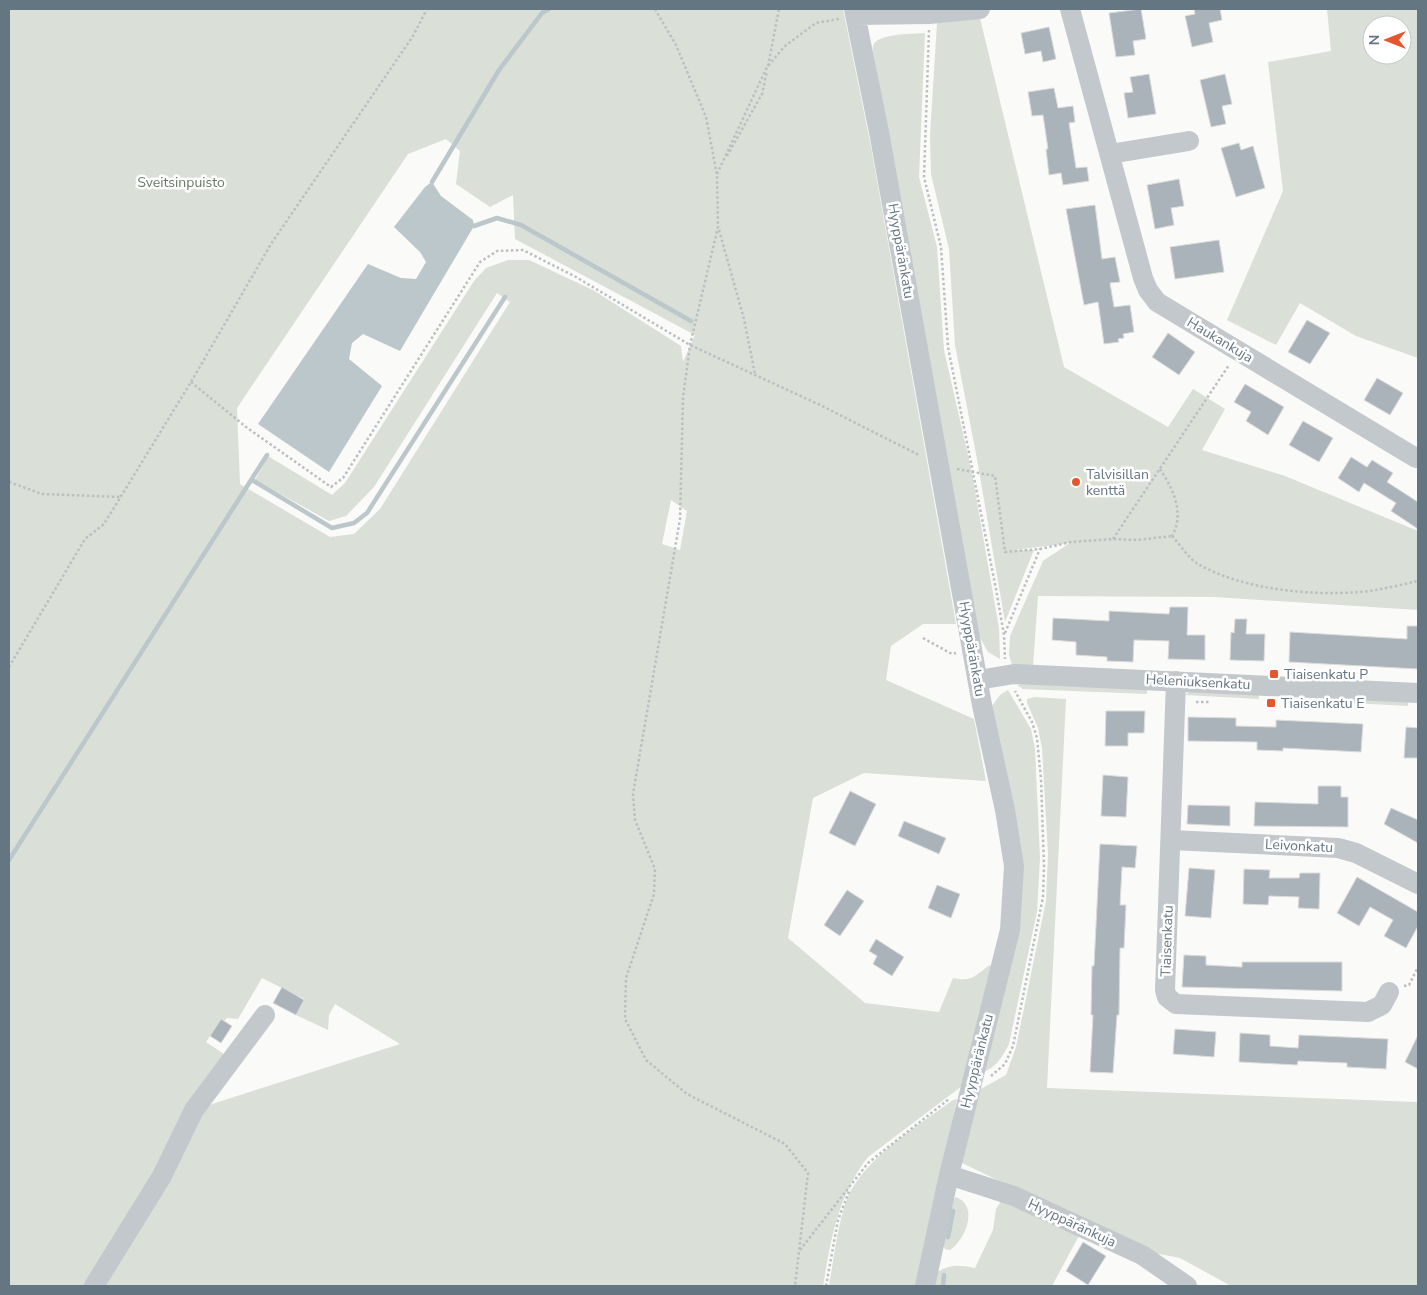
<svg xmlns="http://www.w3.org/2000/svg" width="1427" height="1295" font-family="'Nunito Sans',sans-serif">
	<style>
		.green { fill: #dadfd7; fill-rule: evenodd }
		.water { fill: #bbc7cb }
		.lines { fill: none; stroke-linecap: round; stroke-linejoin: round }
		.stream { stroke: #bbc7cb; stroke-width: 4.5 }
		.building { fill: #aab3b9; stroke: #dcdcda }
		.path { stroke: #bbbfc2; stroke-width: 2.5; stroke-dasharray: 2.5 2.5; stroke-linecap: butt }
		.minor { stroke: #c3c8cc; stroke-width: 20 }
		.poi-dot { fill: #e4572e; stroke: #fff; stroke-width: 2 }
		.labels { text-anchor: middle; dominant-baseline: central; stroke-width: 5; stroke-linejoin: round; paint-order: stroke }
		.park-label { font-size: 14px; fill: #687a64; stroke: #fff }
		.street-label { font-size: 14px; fill: #657683; stroke: #fff }
		.poi-label { font-size: 14px; fill: #657683; stroke: #fff; text-anchor: start }
	</style>
	<rect width="100%" height="100%" fill="#fafaf8"/>
	<!-- green -->
	<path class="green" d="M9,9h834l28,138 85,477h-33l-32,22 -5,34 88,39 12,62 -122,-8 -51,25 -25,140 77,65 74,9 14,-34c20,4 21,-2 37,-13l3,3 -31,118 -94,71c-30,38 -37,82 -45,129h-814zM446,139l14,12 -4,33 34,23 23,-12 2,44 180,96 -12,27 -2,-16 -88,-56 -64,-30h-21l-22,8 -12,13 -129,202 -13,12 -64,-39 -13,24 74,41 17,-5 28,-29 123,-194 13,9 -130,207 -26,25 -24,3 -90,-53 -3,-76 171,-254zM671,500l16,11 -7,39 -18,-6zM262,978l42,21 -8,16 32,15 1,-15 6,-11 65,40 -188,60 -26,13 41,-61 -21,-14 15,-23 3,2 3,-3 11,1z
		M1327,9h91v349l-62,-22 -56,-33 -24,42 -49,-25 56,-129 -15,-129 63,-11zM1372,25h30v30h-30z
		M980,18l84,349 104,60 25,-38 32,20 -23,41 83,26 133,55v79l-203,-13 -177,-1 -5,70 -21,-1 -3,-10 1,-19 33,-75 27,-18 -55,7h19l-29,72 -28,-163 -22,-114 -6,-96 -18,-75 -1,-39 7,-112z
		M925,33l-6,144 18,70 7,103 28,123 27,155 1,31 -12,-7 -12,-21 -102,-573c0,-3 -2,-9 -1,-12 3,-13 41,-12 52,-13z
		M1024,683l123,6v5l-124,-5 -6,-4z
		M1008,690l23,39 4,20 5,109 -3,54 -28,132c-7,14 -13,23 -27,29l36,-143 -26,-224 8,-11z
		M1190,691l69,4v4l-74,-4z
		M1034,697l32,2 -19,389 371,14v184h-187l-51,-28 -26,-5 -68,-30 -126,-61 17,-71 29,-16 10,-28 30,-146 2,-47 -6,-106 -4,-20 -11,-25v-4z
		M1332,697l76,4v5l-76,-4z
		M957,1099l-40,187h-88c5,-28 8,-59 18,-87 16,-40 72,-74 106,-99z
		M956,1197c23,9 10,42 -6,53l-5,-1 -2,-4 9,-45z
		M1001,1201l80,31 -29,54h-118l3,-14c14,-8 22,-7 38,-4l18,-38 3,-21z"/>
	<!-- water -->
	<path class="water" d="M432,182l9,14 32,24 1,6 -74,125 -37,-17 -11,9 -3,16 33,27 -53,86 -71,-48 110,-160 33,14 15,1 10,-17 -6,-10 -26,-25 31,-40z"/>
	<g class="lines">
		<!-- stream -->
		<path class="stream" d="M432,182l67,-112 43,-57 7,-4
			M474,226l23,-8 24,7 170,96
			M252,480l80,48 22,-5 13,-10 138,-216
			M9,860l258,-405
			M948,1237l5,-26
			M943,1286l1,-11"/>
	</g>
	<!-- building -->
	<path class="building" d="M1141,9l5,30 -13,2 2,14 -19,2 -7,-44z
		M1194,9h26l2,11 -13,3 4,19 -21,5 -7,-31 10,-2z
		M1049,27l7,32 -13,3 -2,-11 -16,3 -4,-21z
		M1149,74l7,40 -28,4 -4,-25 9,-1 -3,-15z
		M1225,74l7,30 -10,2 4,18 -15,3 -11,-47z
		M1054,88l4,20 15,-2 2,16 -6,1 7,45 11,-1 2,14 -26,4 -2,-12 -12,2 -3,-26h2l-5,-34 -11,1 -4,-24z
		M1239,143l2,7 12,-4 12,42 -29,9 -15,-49z
		M1179,179l5,27 -13,2 3,17 -19,4 -8,-44z
		M1095,205l7,54 13,-2 5,25 -10,1 4,24 16,-2 4,27 -11,2 1,4 -6,1 1,3 -15,2 -6,-42 -14,3 -18,-96z
		M1219,240l5,32 -49,7 -5,-32z
		M1307,320l23,13 -20,31 -22,-12z
		M1168,333l27,19 -16,23 -27,-18z
		M1377,378l26,15 -13,22 -26,-15z
		M1245,384l39,23 -16,28 -22,-14 5,-9 -17,-10z
		M1303,421l30,17 -14,24 -30,-17z
		M1351,457l16,10 5,-7 21,13 -6,9 31,20v27l-27,-18 5,-8 -32,-20 -5,9 -21,-14z
		M1170,607h18l-1,28h18v25l-37,-1 1,-18 -35,-1 -1,22 -26,-1v-4l-31,-2v-13l-24,-2 1,-22 56,3v-10l60,3z
		M1235,619h12l-1,15h19l-1,27 -34,-1 1,-28 3,1z
		M1407,626h11v43l-129,-7 1,-30 117,7z
		M1106,711h39l-1,22h-16v13h-23z
		M1188,717l48,1v8l40,1v-7l87,4 -2,28 -78,-4v3l-26,-1v-8l-69,-1z
		M1406,727l12,1v30h-14z
		M1103,775l25,2 -2,40 -25,-1z
		M1318,786h23v11h7v30l-94,-1 1,-24 63,2z
		M850,791l26,13 -21,42 -26,-13z
		M1188,805l42,1v20l-43,-2z
		M1391,808l27,12v23l-34,-19z
		M904,821l42,17 -7,16 -41,-18z
		M1100,844l37,2 -2,22 -13,-1 -2,38h6l-2,43h-4l-1,67h-2l-4,58 -23,-1 3,-57h-2l1,-49h2z
		M1189,868l26,2 -4,48 -26,-2z
		M1244,869l26,1 -1,8h30l1,-5h20l-1,36 -21,-1 1,-11 -30,-1 -1,9 -25,-1z
		M1357,877l61,35v14l-12,22 -22,-12 9,-16 -23,-13 -11,19 -22,-13z
		M937,885l23,9 -9,24 -23,-10z
		M847,890l17,11 -24,35 -16,-11z
		M876,939l28,18 -12,19 -19,-12 4,-8 -8,-5z
		M1184,955l22,1v9l36,2v-5h100v29l-160,-4z
		M282,987l22,13 -8,15 -23,-12z
		M221,1019l11,7 -11,17 -11,-7z
		M1175,1029l41,3 -2,25 -41,-3z
		M1240,1033l30,2v11l28,2 1,-13 89,4 -2,30 -39,-2v-4l-49,-2 -1,4 -58,-3z
		M1418,1035v34l-13,-7z
		M1083,1242l23,14 -18,29 -22,-14z"/>
	<g class="lines">
		<!-- path -->
		<path class="path" d="M655,9l21,36 30,72 11,58 1,52 -28,118 -7,53 -3,121 -47,275 2,26 20,49 -1,25 -28,84 -1,41 21,41 41,34 98,50 23,29 -13,113
			M929,30l-5,147 17,70 7,100 48,242 8,46 1,24
			M768,66l11,-57
			M727,156l35,-62 5,-23
			M717,174l50,-107 18,-21 31,-23 23,-4
			M719,230l25,89 11,55
			M191,382l55,45 85,60 12,-9 137,-216 17,-11 26,-1 53,27 114,68 128,59 101,51
			M957,469l38,7 10,76 35,-3 31,-7 42,-3 24,1 35,-4
			M1160,469c13,20 25,44 12,67
			M9,482l33,12 79,3
			M1172,536c8,8 16,22 26,28 43,25 111,32 160,28 20,-1 41,-7 60,-11
			M1113,539l116,-174
			M1005,633l35,-84
			M923,638l29,16 4,-1
			M9,667l76,-128 19,-15 87,-142 80,-138 142,-208 14,-27
			M1196,702h15
			M1404,986l5,-1 9,-18
			M991,1076l14,-12 8,-18 30,-149 1,-31 -3,-87 -4,-41 -5,-16 -17,-31
			M800,1250l68,-87 81,-64
			M826,1286l12,-66 12,-31"/>
		<!-- minor -->
		<path class="minor" d="M854,9l25,123 103,573 23,105 9,56 -4,64 -61,245 -24,111
			M1070,9l73,269 5,12 9,12 259,156
			M855,15l74,-1 51,-5
			M1110,154l79,-13
			M978,680l36,-6 404,19
			M1176,681l-11,309 2,7 9,7 192,8 14,-7 7,-13
			M1171,840l167,8 18,5 62,31
			M949,1175l65,21 128,59 45,31
			M94,1286l68,-110 32,-66 71,-95"/>
	</g>
	<!-- markers -->
	<g class="poi-dot">
		<circle cx="1076" cy="482" r="5"/>
		<rect x="1269" y="669" width="10" height="10" rx="2.5"/>
		<rect x="1266" y="698" width="10" height="10" rx="2.5"/>
	</g>
	<g class="labels">
		<!-- park labels -->
		<g class="park-label">
			<text x="181" y="182">Sveitsinpuisto</text>
		</g>
		<!-- street labels -->
		<g class="street-label">
			<text transform="translate(901 251) rotate(80)">Hyyppäränkatu</text>
			<text transform="translate(1220 340) rotate(31)">Haukankuja</text>
			<text transform="translate(972 649) rotate(80)">Hyyppäränkatu</text>
			<text transform="translate(1198 682) rotate(3)">Heleniuksenkatu</text>
			<text transform="translate(1299 846) rotate(3)">Leivonkatu</text>
			<text transform="translate(1167 941) rotate(-88)">Tiaisenkatu</text>
			<text transform="translate(977 1061) rotate(-76)">Hyyppäränkatu</text>
			<text transform="translate(1072 1223) rotate(25)">Hyyppäränkuja</text>
		</g>
		<!-- poi labels -->
		<g class="poi-label">
			<text x="1086" y="474">Talvisillan<tspan x="1086" dy="16">kenttä</tspan></text>
			<text x="1284" y="674">Tiaisenkatu P</text>
			<text x="1281" y="703">Tiaisenkatu E</text>
		</g>
	</g>
	<!-- border -->
	<rect width="1427" height="1295" fill="none" stroke="#657683" stroke-width="20"/>
	<!-- north arrow -->
	<g transform="translate(1387 40) rotate(270)"><circle r="24" fill="#ffffff" stroke="#c1c8cd"/>
	<path d="M0-4L9 19L0 12L-9 19Z" fill="#e4572e"/>
	<text y="-8" font-size="14" font-weight="bold" text-anchor="middle" fill="#657683">N</text>
	</g>
</svg>
